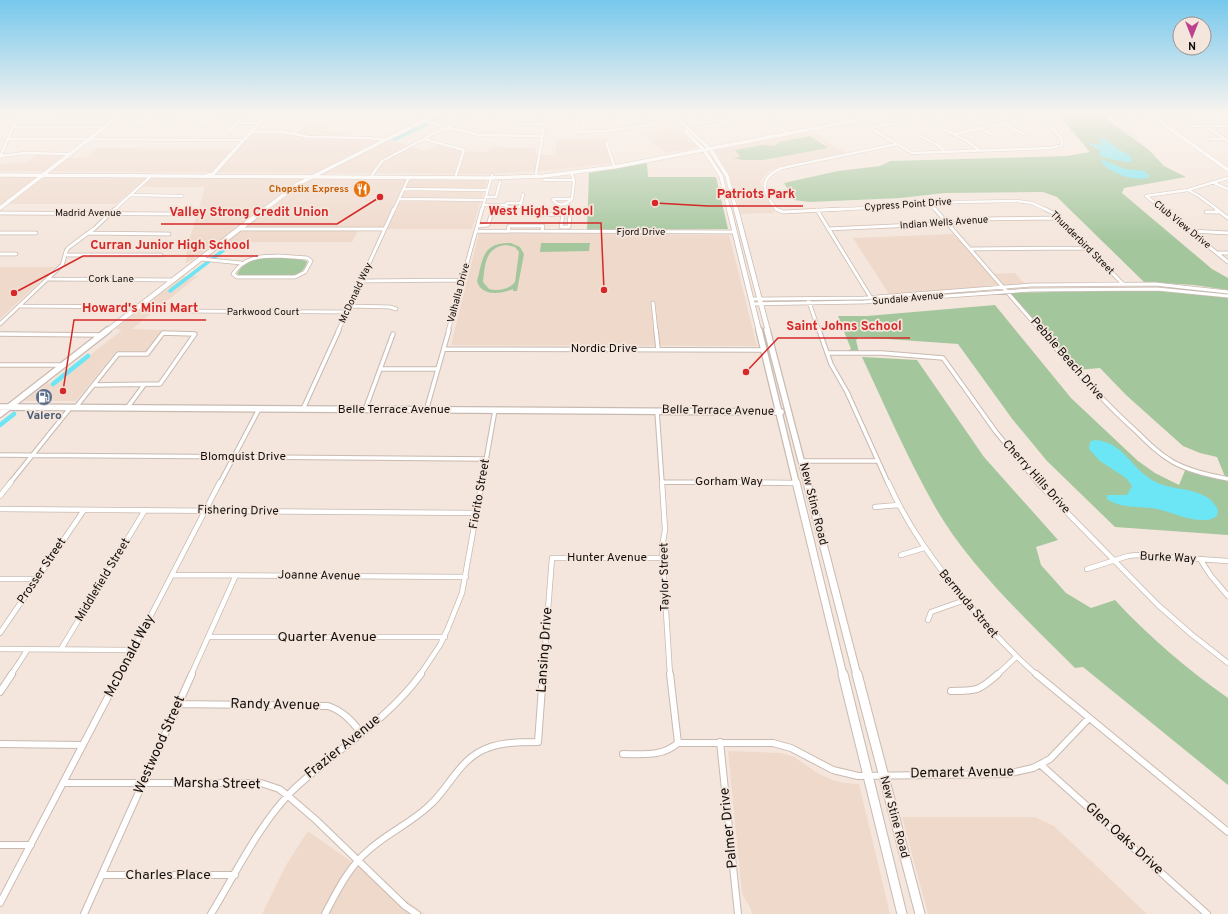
<svg xmlns="http://www.w3.org/2000/svg" width="1228" height="914" font-family="Overpass,sans-serif">
	<style>
		.built { fill: #efd9cb }
		.green { fill: #a4c69d; fill-rule: evenodd }
		.water { fill: #6ce5f4 }
		.lines { fill: none; stroke-linecap: round; stroke-linejoin: round }
		.canal-far2 { stroke: #6ce5f4; stroke-width: 3 }
		.canal-far1 { stroke: #6ce5f4; stroke-width: 3.5 }
		.canal { stroke: #6ce5f4; stroke-width: 4.5 }
		.street-far4-casing { stroke: #c8bab1; stroke-width: 3.5 }
		.street-far3-casing { stroke: #c8bab1; stroke-width: 4.5 }
		.street-far2-casing { stroke: #c8bab1; stroke-width: 5.5 }
		.street-far1-casing { stroke: #c8bab1; stroke-width: 6 }
		.street-casing { stroke: #c8bab1; stroke-width: 8 }
		.secondary-far4-casing { stroke: #c8bab1; stroke-width: 4.5 }
		.secondary-far3-casing { stroke: #c8bab1; stroke-width: 6 }
		.secondary-far2-casing { stroke: #c8bab1; stroke-width: 8 }
		.secondary-far1-casing { stroke: #c8bab1; stroke-width: 9 }
		.secondary-casing { stroke: #c8bab1; stroke-width: 11 }
		.highway-casing { stroke: #c8bab1; stroke-width: 2 }
		.street-far4 { stroke: #fff; stroke-width: 2.5 }
		.street-far3 { stroke: #fff; stroke-width: 3 }
		.street-far2 { stroke: #fff; stroke-width: 3.5 }
		.street-far1 { stroke: #fff; stroke-width: 4.5 }
		.street { stroke: #fff; stroke-width: 6 }
		.secondary-far4 { stroke: #fff; stroke-width: 3.5 }
		.secondary-far3 { stroke: #fff; stroke-width: 4.5 }
		.secondary-far2 { stroke: #fff; stroke-width: 5.5 }
		.secondary-far1 { stroke: #fff; stroke-width: 7 }
		.secondary { stroke: #fff; stroke-width: 9 }
		.highway { fill: #fff; fill-rule: evenodd }
		.labels { text-anchor: middle; dominant-baseline: central; stroke-width: 3.5; stroke-linejoin: round; paint-order: stroke }
		.far-food-label { font-size: 10px; font-weight: bold; fill: #c56008; stroke: #f4e6dc; text-anchor: end }
		.far-street-label { font-size: 10px; fill: #140f0c; stroke: #f4e6dc }
		.street-label { font-size: 12px; fill: #140f0c; stroke: #f4e6dc }
		.service-label { font-size: 12px; font-weight: bold; fill: #4e5e75; stroke: #f4e6dc }
		.near-street-label { font-size: 14px; fill: #140f0c; stroke: #f4e6dc }
		.leader { fill: none; stroke: #d62828; stroke-width: 1.5 }
		.callout-dot { fill: #d62828; stroke: #f4e6dc; stroke-width: 1.5 }
		.callout-label { font-size: 13px; text-anchor: middle; font-weight: bold; fill: #d62828; stroke: #f4e6dc; stroke-width: 3.5; stroke-linejoin: round; paint-order: stroke }
	</style>
	<rect width="100%" height="100%" fill="#f4e6dc"/>
	<!-- built -->
	<path class="built" d="M328,124l-5,7 28,1 -4,7 41,1 39,11 11,-6 24,6 26,1 2,-5 46,1 -1,7h20l2,-16h47l10,24 -61,7 -65,4 -488,-3 1,-7 26,-2 9,-7 30,2 -1,1h21l12,-10 132,2 25,-17h28l10,-1 16,-7z
		M676,127l21,20 -31,6 -23,-19z
		M812,131l33,22 -68,15 -8,3 -5,5 -4,6 14,31 -33,1 -12,-40 -14,-24z
		M0,177l147,1 341,1 -16,50h-82l-32,2 -6,11h-136l-24,18 -6,3 1,-15 18,-61h-68l-21,17h-116z
		M479,233l250,2 28,111 -306,-1z
		M953,234l38,40 24,-1 10,11 -136,10 -36,-56z
		M0,267h55l-55,52z
		M183,276h15l-66,53 30,1 -16,21h-30l-40,50h-52l22,-18 7,1 69,-54 -7,-1z
		M728,751l53,2 13,4 25,17 14,6 11,3 15,1 31,130h-138l-2,-7 -8,-13z
		M902,817h133l19,9 93,88h-219z
		M308,831l117,83h-163l24,-49z"/>
	<!-- green -->
	<path class="green" d="M1057,113h42l50,37 15,16 22,11 -62,11 -2,5 90,76 16,9v12l-34,-5 -50,-3 -87,-85 -14,-5 -99,1 -43,5 -91,4 -16,-2 -10,-17 54,-12 42,-5 10,-5 177,-5 23,-4z
		M810,136l18,12 -65,12h-20l-10,-2 7,-1 -5,-7 27,-5 11,1 5,-2 1,-2z
		M647,163l1,14h68l12,52 -141,1 2,-57z
		M511,243l9,4 4,7 -7,37h-4v-2c-11,5 -32,8 -36,-8 6,-22 5,-39 34,-38zM506,245l9,2 4,5 -4,30c-7,8 -17,9 -26,7l-6,-7c2,-17 2,-35 23,-37z
		M541,243h49l-1,8 -49,1z
		M291,258l16,3c-1,7 -6,13 -13,14h-55l-2,-1c11,-20 34,-16 54,-16z
		M1147,290l23,1 58,7v237l-113,-8 -68,-66 -34,-41 -55,-76 -99,-7 -3,3 3,13h-15l7,-4 -13,-33h29l128,-11 76,93 67,63 17,12 24,12 7,-17 40,11 -9,-22 -17,-4 -17,-7 -57,-51 -26,-27 -23,2 -68,-77z
		M862,357l55,3 67,97 74,83 -22,7 5,18 25,28 25,15 24,-8c34,37 72,69 113,98v87l-145,-118 -8,1c-48,-48 -108,-104 -141,-163 -27,-48 -49,-99 -72,-148z"/>
	<!-- water -->
	<path class="water" d="M1100,138l6,1 10,9 11,6 4,3 1,5c-3,1 -28,-4 -32,-6v-6l-13,-7 14,2z
		M1104,160l21,9 19,2 6,5c-11,8 -43,-3 -49,-15z
		M1095,440c27,2 34,24 54,38 18,13 41,8 59,20 4,2 7,7 10,11l-1,7c-3,2 -7,4 -11,4 -17,1 -29,-6 -45,-10 -17,-5 -38,0 -54,-11v-4h20l5,-9 -6,-8 -26,-17 -11,-12 1,-7z"/>
	<g class="lines">
		<!-- canal-far2 -->
		<path class="canal-far2" d="M431,122l16,-9
			M394,140l33,-16"/>
		<!-- canal-far1 -->
		<path class="canal-far1" d="M170,291l63,-48"/>
		<!-- canal -->
		<path class="canal" d="M53,384l35,-28
			M0,425l14,-11"/>
		<!-- street-far4 casing -->
		<g class="street-far4-casing">
			<path id="street-far4" d="M578,113l-2,19 30,-1 49,-7
				M610,113l2,4
				M643,113l12,11
				M714,113l14,10
				M758,113l31,21
				M862,113l24,12
				M948,113l45,22
				M982,113l42,21
				M1113,113l5,6 12,6
				M1140,113l4,4 11,1
				M1171,114l57,1
				M683,116l18,-3
				M468,117l20,4
				M423,121l56,14 62,1
				M238,123h21
				M520,124h24
				M138,126l12,-10
				M170,126l11,-9
				M203,126l10,-9
				M1190,126h38
				M13,127h92
				M1207,127l21,14
				M697,128l31,-5
				M870,128l42,25 139,-5 11,-3v-6l-23,-26
				M870,128l52,-10 45,23 12,9
				M229,131l10,-10
				M251,132h31l28,5 59,1 16,2
				M292,133l11,-6
				M954,134l66,-14 24,-1
				M919,135l20,11 6,6
				M8,139l235,1
				M424,139l40,11 -8,25
				M1210,139h15
				M606,142l8,23
				M0,156l25,-3 45,1
				M0,157l13,-30 14,-12 217,2
				M571,173l3,7 -2,19
				M536,174l10,-61
				M372,175l10,-14 91,-48
				M544,180h30
				M1212,182l16,7
				M404,189l83,1
				M1188,190l11,6 19,14
				M130,195l52,1
				M486,197h10l4,-15
				M399,199l86,1
				M554,199h18c-6,6 -13,8 -19,1z
				M507,203h14l-1,4h-14z
				M521,203l2,-9
				M483,205h23
				M930,205l6,5
				M114,210l36,-33
				M394,210l15,-33
				M482,210l10,-35
				M492,210l2,-5
				M777,210c-15,-18 -19,-32 5,-42l115,-24
				M821,210l94,-4 41,-4 61,-1 15,2 15,7
				M1164,210l-18,-14 42,-6 40,-12"/>
		</g>
		<!-- street-far3 casing -->
		<g class="street-far3-casing">
			<path id="street-far3" d="M776,209l7,3 60,-3
				M935,209l106,122
				M1045,209l8,4 70,71
				M1162,209l66,53
				M1216,209l12,9
				M817,210l54,88
				M1206,212h14
				M0,213l177,1
				M563,214h7l-1,13h-8z
				M540,215l23,-1
				M478,226l10,-1 5,-16
				M240,229h145
				M828,229l129,-6 23,-4 79,-1
				M476,231l259,1
				M508,231l1,-5h34l-1,5
				M1190,231l38,2
				M0,233h36
				M88,233l81,1
				M970,249l117,-1
				M1217,253h11
				M0,254h16
				M65,255h96
				M279,256l28,2 4,3 -6,11 -10,5h-58l-4,-3c11,-17 27,-18 46,-18z
				M201,259l40,4
				M48,279l126,1
				M362,281l101,-1
				M751,299l113,-1 167,-13 124,-1 73,8
				M808,299l11,32
				M653,303l3,28
				M752,304l112,-2 167,-12 126,-1 71,7
				M20,306l119,1
				M350,306l40,1 6,2
				M180,311l167,1
				M0,324l62,-59c3,-6 2,-12 6,-17l27,-20 20,-19
				M338,331l56,-122
				M448,331l34,-122"/>
		</g>
		<!-- street-far2 casing -->
		<g class="street-far2-casing">
			<path id="street-far2" d="M656,330l2,19
				M819,330l12,34 16,28 41,91
				M1040,330c31,36 62,71 97,102 11,11 22,22 36,30 16,9 36,13 55,17
				M0,334l102,1
				M444,349l320,1
				M827,353h55l61,5 53,74 42,51
				M0,365h63
				M380,369h58
				M76,407l42,-53h29l16,-21 32,1 -35,50 -66,1
				M127,408l17,-23
				M303,409l36,-79
				M365,410l28,-76
				M426,411l23,-81
				M657,411l5,72
				M0,455l486,4
				M802,461h76
				M662,482l134,1
				M10,483l61,-76
				M220,483l39,-74
				M482,483l13,-73"/>
		</g>
		<!-- street-far1 casing -->
		<g class="street-far1-casing">
			<path id="street-far1" d="M662,482l3,48 -3,17 8,128
				M725,482l71,1
				M888,482c20,45 46,80 77,118 23,27 45,52 72,75
				M1037,482l121,123 33,29 37,29
				M0,496l11,-14
				M875,507l23,-2
				M0,509l477,4
				M901,555l23,-7
				M1200,559l11,17 17,20
				M1087,569l41,-13 9,-1 91,6
				M173,575l293,2
				M0,579h36
				M928,620l3,-8 34,-12
				M0,633l84,-123
				M209,637h236
				M0,649l133,1
				M61,649l84,-139
				M11,675l17,-26
				M120,675l100,-193
				M191,675l45,-100
				M420,675l20,-30 8,-17 14,-35 20,-111
				M543,675l9,-117h110
				M997,675l19,-18"/>
		</g>
		<!-- street casing -->
		<g class="street-casing">
			<path id="street" d="M670,674l8,69
				M1036,674l192,158
				M951,691c26,0 28,0 47,-17
				M0,692l12,-18
				M178,704l150,2c15,5 24,15 33,27
				M720,742l18,172
				M678,743h95l18,5 42,22 25,6 148,-2 27,-6 17,-9 39,-41
				M0,744l83,1
				M623,754c20,0 39,3 55,-11
				M1041,765l166,149
				M63,783h198l18,6 8,6 29,25 89,86 12,8
				M0,845h31
				M102,875h133
				M0,903l120,-229
				M84,914l108,-240
				M211,914c25,-41 48,-90 82,-124 42,-40 94,-69 128,-116
				M325,914c12,-23 24,-48 45,-65 19,-17 43,-27 61,-45 17,-16 27,-40 48,-52 18,-10 38,-10 59,-10l5,-68"/>
		</g>
		<!-- secondary-far4 casing -->
		<g class="secondary-far4-casing">
			<path id="secondary-far4" d="M671,113l39,36 17,27 9,34
				M1148,113l80,57
				M685,131l19,19 17,26 8,34
				M0,175l487,3 57,-2 70,-9 281,-54
				M208,175l5,-1 55,-61
				M0,208l123,-95
				M264,210l34,-26 141,-71"/>
		</g>
		<!-- secondary-far3 casing -->
		<g class="secondary-far3-casing">
			<path id="secondary-far3" d="M729,209l30,122
				M736,209l32,122
				M107,331l158,-122"/>
		</g>
		<!-- secondary-far2 casing -->
		<g class="secondary-far2-casing">
			<path id="secondary-far2" d="M759,330l37,153
				M767,330l40,153
				M0,407l781,5
				M0,414l108,-84"/>
		</g>
		<!-- secondary-far1 casing -->
		<g class="secondary-far1-casing">
			<path id="secondary-far1" d="M796,482l47,193
				M807,482l50,193"/>
		</g>
		<!-- secondary casing -->
		<g class="secondary-casing">
			<path id="secondary" d="M843,674l59,240
				M857,674l63,240"/>
		</g>
		<!-- highway casing -->
		<g class="highway-casing">
			<path id="highway" d="M6,113h5l-11,8v-3z"/>
		</g>
		<!-- street-far4 -->
		<use href="#street-far4" class="street-far4"/>
		<!-- street-far3 -->
		<use href="#street-far3" class="street-far3"/>
		<!-- street-far2 -->
		<use href="#street-far2" class="street-far2"/>
		<!-- street-far1 -->
		<use href="#street-far1" class="street-far1"/>
		<!-- street -->
		<use href="#street" class="street"/>
		<!-- secondary-far4 -->
		<use href="#secondary-far4" class="secondary-far4"/>
		<!-- secondary-far3 -->
		<use href="#secondary-far3" class="secondary-far3"/>
		<!-- secondary-far2 -->
		<use href="#secondary-far2" class="secondary-far2"/>
		<!-- secondary-far1 -->
		<use href="#secondary-far1" class="secondary-far1"/>
		<!-- secondary -->
		<use href="#secondary" class="secondary"/>
		<!-- highway -->
		<use href="#highway" class="highway"/>
	</g>
	<!-- sky -->
	<linearGradient id="sky" x2="0" y2="1"><stop stop-color="#76c8ed"/><stop offset="0.47" stop-color="#faf4ef"/><stop offset="1" stop-color="#faf4ef" stop-opacity="0"/></linearGradient>
	<rect width="1228" height="241" fill="url(#sky)"/>
	<!-- icons -->
	<defs>
		<g id="restaurant-disc" transform="scale(0.9)"><circle r="9.5" fill="#e8710a" stroke="#f4e6dc"/><path d="M-5-6h1v4h1v-4h1v4h1v-4h1v5L-1.5 .5V6h-2V.5L-5-1ZM5-6V6H3V1.5H1.5Q1.5-4 5-6Z" fill="#fff"/></g>
		<g id="fuel-disc" transform="scale(0.9)"><circle r="9.5" fill="#5c6f8a" stroke="#f4e6dc"/><path d="M-5.5-6h7V0h2V4h1.3V-2.5L3-4.5l.8-.8L6-3V5H2.5V1h-1V6h-7ZM-4.2-4.7v3.2H.2V-4.7Z" fill="#fff"/></g>
	</defs>
	<g fill-rule="evenodd">
		<use href="#restaurant-disc" x="362" y="189"/>
		<use href="#fuel-disc" x="44" y="397"/>
	</g>
	<g class="labels">
		<!-- far-food labels -->
		<g class="far-food-label">
			<text x="349" y="189">Chopstix Express</text>
		</g>
		<!-- far-street labels -->
		<g class="far-street-label">
			<text transform="translate(908 205) rotate(-4)">Cypress Point Drive</text>
			<text x="88" y="213">Madrid Avenue</text>
			<text transform="translate(944 223) rotate(-4)">Indian Wells Avenue</text>
			<text transform="translate(1182 225) rotate(39)">Club View Drive</text>
			<text x="641" y="232">Fjord Drive</text>
			<text transform="translate(1082 243) rotate(45)">Thunderbird Street</text>
			<text x="111" y="279">Cork Lane</text>
			<text transform="translate(356 293) rotate(-65)">McDonald Way</text>
			<text transform="translate(459 293) rotate(-75)">Valhalla Drive</text>
			<text transform="translate(908 299) rotate(-5)">Sundale Avenue</text>
			<text x="263" y="312">Parkwood Court</text>
		</g>
		<!-- street labels -->
		<g class="street-label">
			<text x="604" y="349">Nordic Drive</text>
			<text transform="translate(1067 359) rotate(49)">Pebble Beach Drive</text>
			<text x="394" y="410">Belle Terrace Avenue</text>
			<text transform="translate(718 411) rotate(1)">Belle Terrace Avenue</text>
			<text x="243" y="457">Blomquist Drive</text>
			<text transform="translate(1036 477) rotate(48)">Cherry Hills Drive</text>
			<text x="729" y="482">Gorham Way</text>
			<text transform="translate(480 494) rotate(-80)">Fiorito Street</text>
			<text transform="translate(813 504) rotate(76)">New Stine Road</text>
			<text transform="translate(238 511) rotate(1)">Fishering Drive</text>
			<text x="607" y="558">Hunter Avenue</text>
			<text transform="translate(1168 558) rotate(3)">Burke Way</text>
			<text transform="translate(42 571) rotate(-56)">Prosser Street</text>
			<text transform="translate(319 576) rotate(1)">Joanne Avenue</text>
			<text transform="translate(665 577) rotate(-91)">Taylor Street</text>
			<text transform="translate(103 580) rotate(-59)">Middlefield Street</text>
			<text transform="translate(968 604) rotate(50)">Bermuda Street</text>
			<text transform="translate(894 817) rotate(75)">New Stine Road</text>
		</g>
		<!-- service labels -->
		<g class="service-label">
			<text x="44" y="416">Valero</text>
		</g>
		<!-- near-street labels -->
		<g class="near-street-label">
			<text x="327" y="637">Quarter Avenue</text>
			<text transform="translate(545 650) rotate(-86)">Lansing Drive</text>
			<text transform="translate(130 656) rotate(-62)">McDonald Way</text>
			<text transform="translate(275 705) rotate(1)">Randy Avenue</text>
			<text transform="translate(160 745) rotate(-66)">Westwood Street</text>
			<text transform="translate(343 747) rotate(-39)">Frazier Avenue</text>
			<text transform="translate(962 773) rotate(-1)">Demaret Avenue</text>
			<text transform="translate(217 784) rotate(1)">Marsha Street</text>
			<text transform="translate(729 828) rotate(-96)">Palmer Drive</text>
			<text transform="translate(1124 839) rotate(42)">Glen Oaks Drive</text>
			<text x="168" y="875">Charles Place</text>
		</g>
	</g>
	<!-- callouts -->
	<path class="leader" d="M655 203L708 206H803M604 290L601 223H480M380 197L337 224H161M14 293L83 256H258M63 391L74 320H206M746 372L778 338H910"/>
	<g class="callout-dot">
		<circle cx="655" cy="203" r="4"/>
		<circle cx="604" cy="290" r="4"/>
		<circle cx="380" cy="197" r="4"/>
		<circle cx="14" cy="293" r="4"/>
		<circle cx="63" cy="391" r="4"/>
		<circle cx="746" cy="372" r="4"/>
	</g>
	<g class="callout-label">
		<text x="756" y="198">Patriots Park</text>
		<text x="541" y="215">West High School</text>
		<text x="249" y="216">Valley Strong Credit Union</text>
		<text x="170" y="249">Curran Junior High School</text>
		<text x="140" y="312">Howard's Mini Mart</text>
		<text x="844" y="330">Saint Johns School</text>
	</g>
	<!-- north arrow -->
	<g transform="translate(1192 36) rotate(180)"><circle r="19" fill="#f4e6dc" stroke="#9a9089"/>
	<path d="M0-3L7 15L0 10L-7 15Z" fill="#be3f8c"/>
	<text y="-6" font-size="11" font-weight="bold" text-anchor="middle" fill="#140f0c">N</text>
	</g>
</svg>
